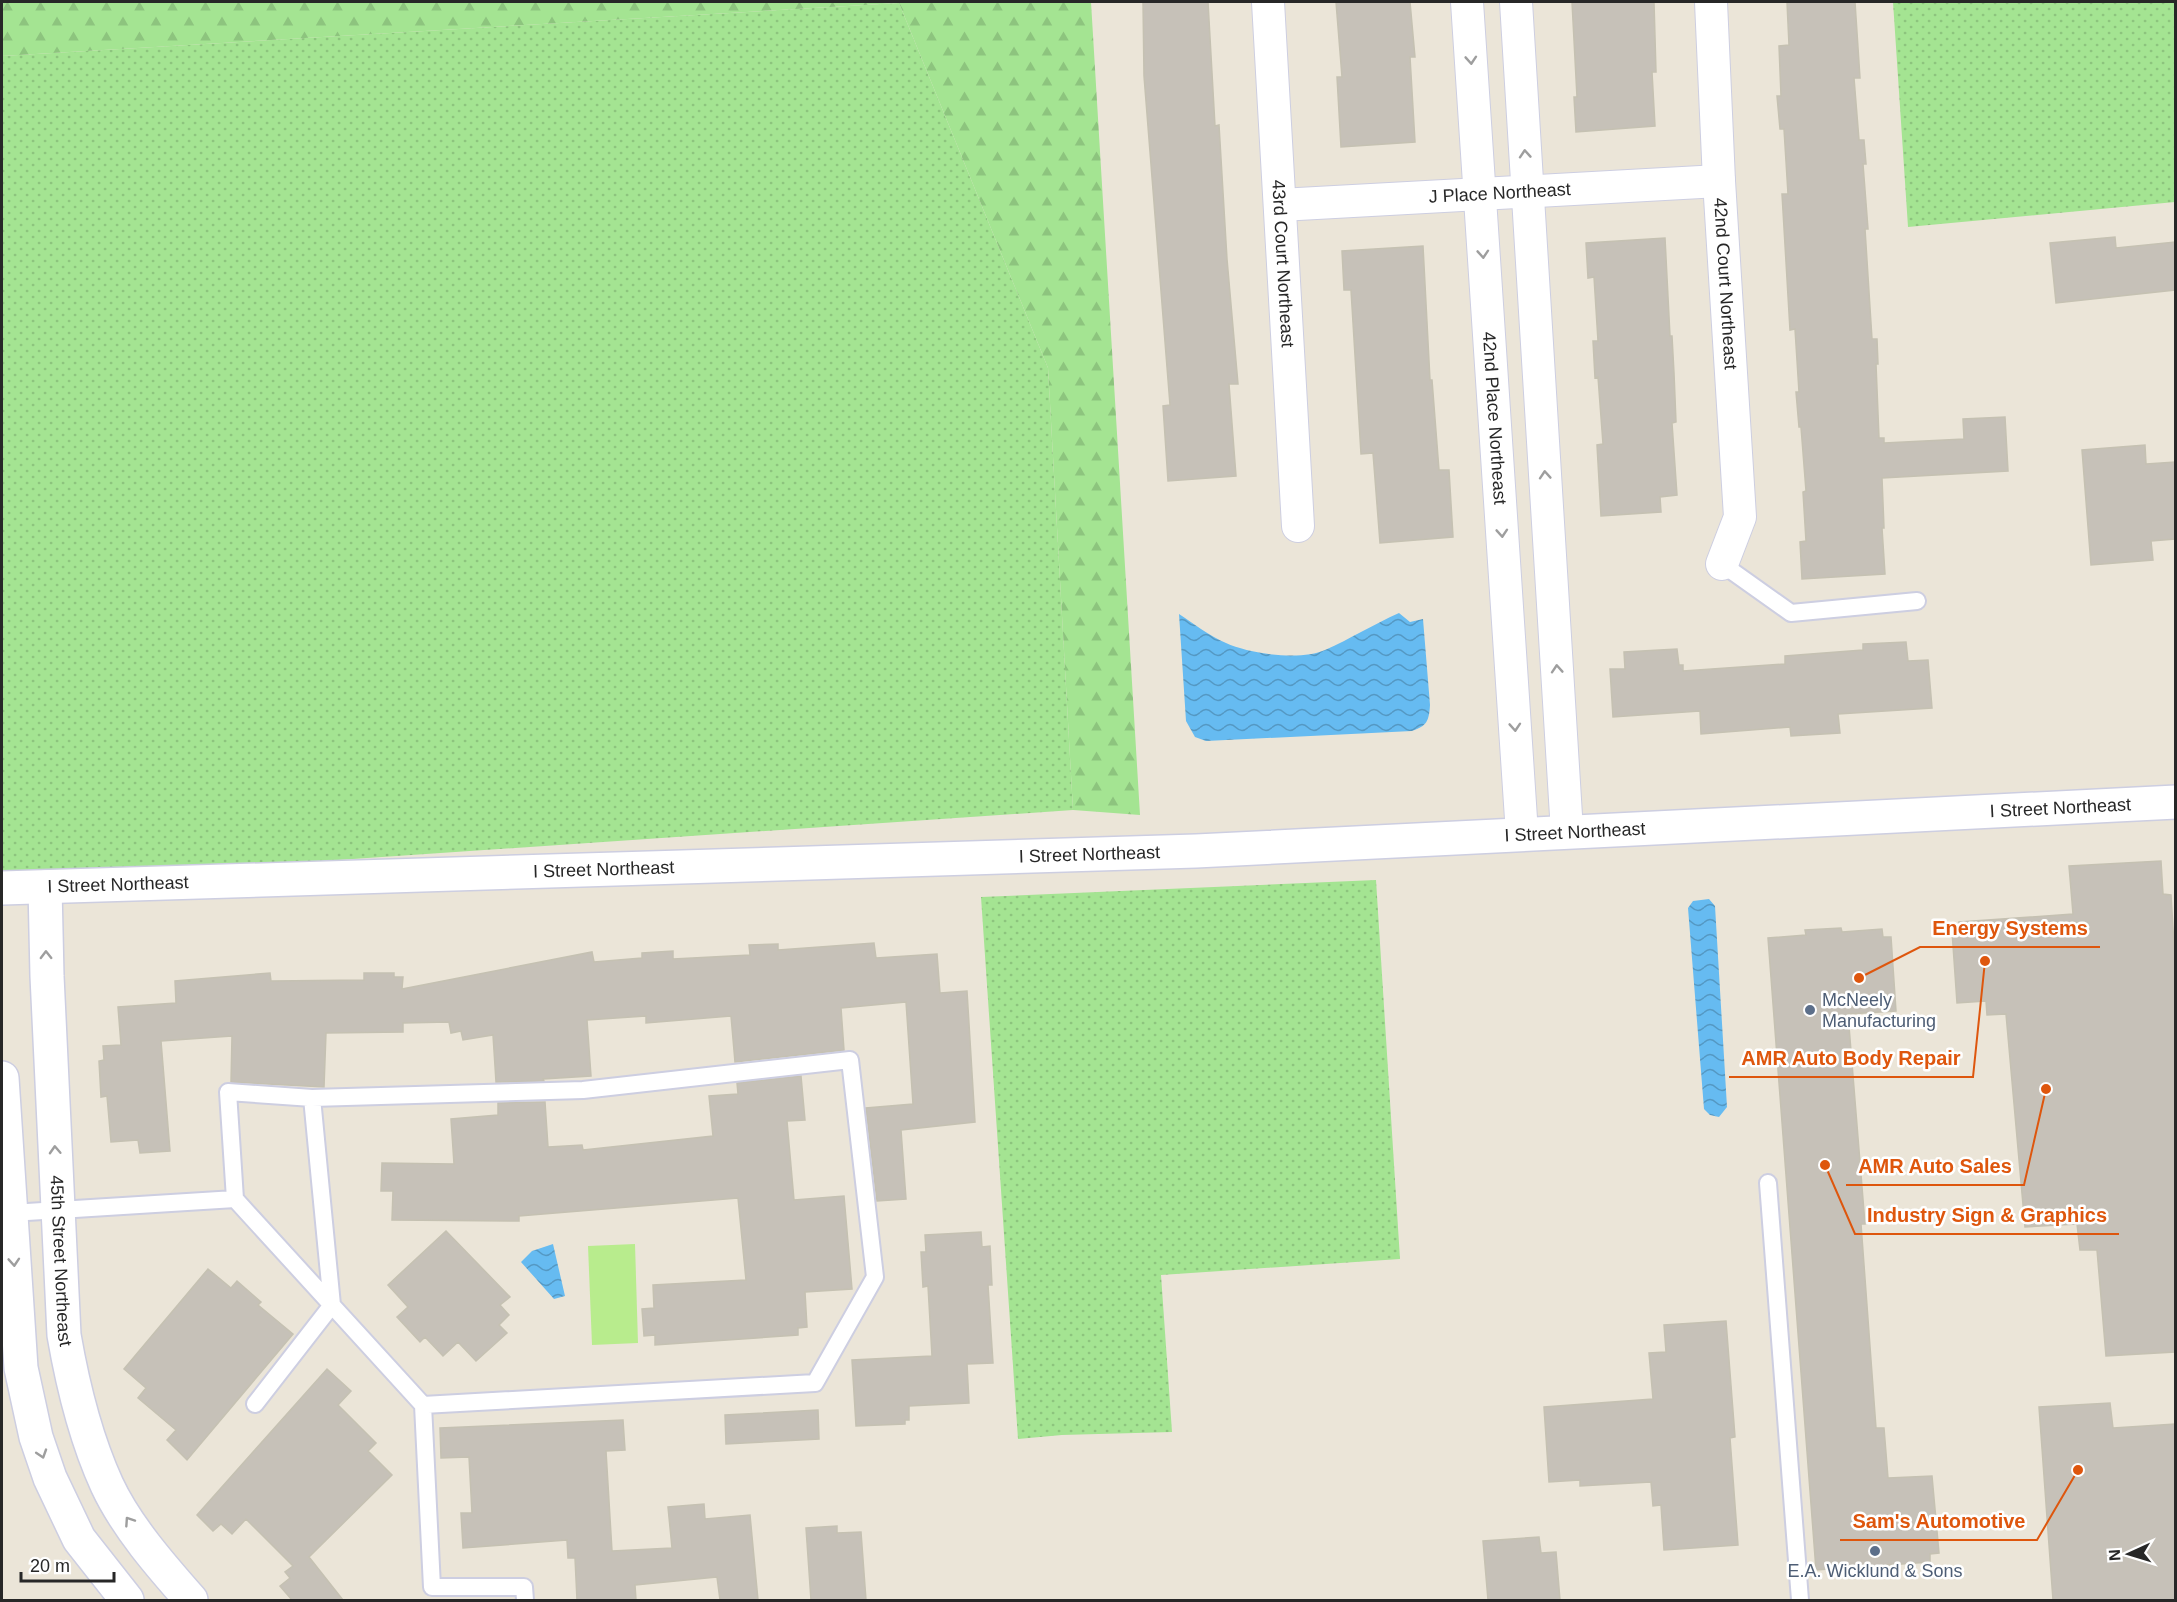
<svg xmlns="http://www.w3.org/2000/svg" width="2177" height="1602" font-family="Helvetica,sans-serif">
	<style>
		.grass { fill: url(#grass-dots) }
		.forest { fill: url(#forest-firs) }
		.pitch { fill: #b8ec8d }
		.water { fill: url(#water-waves) }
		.building { fill: #c6c1b8; stroke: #c5c1b2; stroke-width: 1.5 }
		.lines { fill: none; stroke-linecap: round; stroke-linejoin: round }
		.lane-casing { stroke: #cdcee1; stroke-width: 20 }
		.street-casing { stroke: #cdcee1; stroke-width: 34 }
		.secondary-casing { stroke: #cdcee1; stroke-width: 36 }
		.lane { stroke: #fff; stroke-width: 16 }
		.street { stroke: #fff; stroke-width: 32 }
		.secondary { stroke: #fff; stroke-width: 33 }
		.oneway { stroke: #9e9e9e }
		.service-dot { fill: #5c6f8a; stroke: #fff; stroke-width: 2 }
		.labels { text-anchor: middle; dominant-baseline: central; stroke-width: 5; stroke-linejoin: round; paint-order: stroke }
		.street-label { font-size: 18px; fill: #272727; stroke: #fff }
		.service-label { font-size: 18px; fill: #4e5e75; stroke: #fff; text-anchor: start }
		.leader { fill: none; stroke: #de560d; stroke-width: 2 }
		.callout-dot { fill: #de560d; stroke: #fff; stroke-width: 2 }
		.callout-label { font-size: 20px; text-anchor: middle; font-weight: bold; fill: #de560d; stroke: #fff; stroke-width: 5; stroke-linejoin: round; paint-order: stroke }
	</style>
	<defs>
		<pattern id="grass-dots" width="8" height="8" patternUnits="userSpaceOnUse" patternTransform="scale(1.5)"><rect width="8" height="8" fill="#a4e492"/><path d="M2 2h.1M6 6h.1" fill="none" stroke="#8dc47e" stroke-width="1.8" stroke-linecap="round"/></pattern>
		<pattern id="forest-firs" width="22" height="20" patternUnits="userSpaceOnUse" patternTransform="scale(1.5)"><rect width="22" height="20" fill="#a4e492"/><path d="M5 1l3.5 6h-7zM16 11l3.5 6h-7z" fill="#8dc47e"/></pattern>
		<pattern id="water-waves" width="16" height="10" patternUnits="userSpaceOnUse" patternTransform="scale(1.5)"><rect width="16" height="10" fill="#66bbf1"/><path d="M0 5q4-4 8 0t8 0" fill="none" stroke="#5498c3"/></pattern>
	</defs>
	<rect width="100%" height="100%" fill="#ebe5d8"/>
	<!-- grass -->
	<path class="grass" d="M1893,2h282v200l-267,25z
		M899,3l149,365 25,442 -1071,73v-827z
		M1376,880l24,379 -239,16 11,157 -110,3 -44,4 -37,-542z"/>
	<!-- forest -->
	<path class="forest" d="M2,2h1089l49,813 -67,-5 -25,-442 -149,-365 -897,53z"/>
	<!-- pitch -->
	<path class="pitch" d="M635,1244l3,99 -46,2 -4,-99z"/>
	<!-- water -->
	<path class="water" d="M1399,613l11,9 13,-3 7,86c-1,16 -3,21 -18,26l-206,10 -11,-4 -9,-16 -7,-107c15,10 31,22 47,29 24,11 75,18 99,7 25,-11 49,-26 74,-37z
		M1709,899l6,7 12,201 -8,10 -9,-2 -6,-6 -16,-201 5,-7z
		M553,1244l12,52 -11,3 -33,-37 11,-11z"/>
	<!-- building -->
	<path class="building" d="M1143,2h65l7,124 4,-1 8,134 11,125h-9l7,92 -68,5 -5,-75 7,-1 -26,-329z
		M1336,2h74l5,55h-5l5,85 -74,5 -4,-70h5z
		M1572,2h82l2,70h-4l3,54 -79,6 -2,-35h3z
		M1787,2h68l5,76h-6l5,62h5l2,24h-3l5,65h-3l7,110h5l1,25h-2l3,74h5v5l80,-4 -1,-20 42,-2 3,54 -126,7 2,50h-2l3,46 -83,5 -2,-37 6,-1 -3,-49 3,-1 -5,-64h-2l-3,-35h3l-4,-63 -5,1 -8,-136h6l-4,-65h-4l-3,-33h4l-2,-50 10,-1z
		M2115,237l1,11 59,-6v48l-119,13 -6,-60z
		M1665,238l5,98h2l2,37 2,49 -4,1 5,72 -17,2 1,15 -60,4 -4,-71 6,-1 -5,-67 -3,1 -2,-37h5l-4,-64 -6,1 -2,-35z
		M1423,246l7,134h2l7,90h10l4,67 -73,6 -7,-90 -12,1 -10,-164h-7l-2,-39z
		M2145,445l1,19 29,-2v77l-24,2 2,19 -62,5 -9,-115z
		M1906,642l2,19 20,-1 4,48 -94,6 2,19 -49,3 -1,-9 -89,7 -1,-23 -87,6 -3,-48h15l-1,-17 53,-3 2,16h4v6l102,-7v-8l78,-6v-6z
		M2161,861l2,33 8,1 4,66v391l-69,4 -9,-106h-17l-3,-26 -52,3 -19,-213 -19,1 -1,-14 -29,2 -5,-72 7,-1v-8l114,-8 -4,-48z
		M1841,928l1,4 40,-3 1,8h8l5,74 -48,3 17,210h-4l15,204h8l4,50 44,-2 7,77 -9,1v8l-114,8 -48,-632 38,-3 -1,-5z
		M874,943l2,15 61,-4 3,39 27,-2 8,131 -74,8 5,69 -29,2 -11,-93 47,-4 -7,-102 -65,6 3,42 -109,12 -4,-46 -85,7v-7l-59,4 4,56 -48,3 1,2 -48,1 -3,-47 -30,5 -2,-9 -10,2 -2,-11 -46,1v9l-77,1 -2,54 -93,-5 1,-46 -71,5 9,110 -30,2 -2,-13 -27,2 -4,-46 -6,1 -2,-36 5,-1 -1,-14 18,-1 -3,-38 58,-4 -1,-22 95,-8 1,8 93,-1v-7h30v4h9l-1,12 190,-37 2,10 48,-4v-5l31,-2v8l77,-4 -1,-10 29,-1v6z
		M801,1076l4,44 -18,1 7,79 50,-4 8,93 -47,3 2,35 -9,1v7l-143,10v-10l-11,1 -2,-27 12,-1 -1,-23 93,-5 -8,-82 -219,18v5l-127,-1 1,-29h-12l1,-28 72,1 -3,-45 47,-4v-12l47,-1 3,45 34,-2 1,5 130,-14 -4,-40 29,-2 -1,-11z
		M446,1231l64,66 -10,8 9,10 -10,10 8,8 -31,28 -18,-19 -15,14 -18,-19 -5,5 -23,-25 11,-10 -20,-22z
		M981,1232l1,15 8,-1 2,39h-4l5,78 -26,1 2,39 -60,3v14h-4v4l-49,2 -4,-66 80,-4 -4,-70 -5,1 -2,-35h5l-1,-17z
		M208,1269l23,19 6,-7 24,21 -3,3 35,29 -106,126 -20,-20 9,-10 -38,-32 8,-10 -22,-19z
		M1726,1321l9,116 -5,1 8,107 -74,5 -3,-45 -8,1 -2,-24 -71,4v-6l-31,2 -5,-75 109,-8 -4,-46 17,-1 -2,-27z
		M327,1369l24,22 -13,14 38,38 -8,8 24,24 -83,82 34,43h-51l-12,-14 10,-8 -5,-6 8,-6 -47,-47 -14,15 -11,-10 -8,7 -16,-16z
		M2110,1403l3,25 62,-4v176h-122l-14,-193z
		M818,1410l1,29 -93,5 -1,-29z
		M623,1420l2,30 -19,1 6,100 60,-3 -4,-41 36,-3 1,15 45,-4 8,85h-38l-3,-23 -82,8 1,15h-59l-2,-42h-7l-1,-18 -104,8 -2,-35h11l-3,-56 -28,1 -1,-30z
		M837,1526v7l24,-1 5,68h-55l-5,-72z
		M1539,1537l2,16 15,-1 4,48h-72l-5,-59z"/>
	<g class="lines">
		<!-- lane casing -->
		<g class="lane-casing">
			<path id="lane" d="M1722,564l69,49 126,-12
				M1768,1183l32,417
				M11,1213l224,-14 188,206 392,-22 60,-106 -25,-217 -267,30 -271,8 -84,-6 7,107
				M255,1404l77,-99 -20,-207
				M423,1405l9,182h92l1,13"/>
		</g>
		<!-- street casing -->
		<g class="street-casing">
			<g id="street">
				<path id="s1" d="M1268,2l30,524"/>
				<path id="s2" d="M1467,2l55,832"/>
				<path d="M1516,2l51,830"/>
				<path id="s3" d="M1711,2l8,179 21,336 -18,47"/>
				<path id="s4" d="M1280,205l439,-24"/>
			</g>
		</g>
		<!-- secondary casing -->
		<g class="secondary-casing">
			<g id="secondary">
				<path id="s5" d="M45,887l2,89 17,359c9,52 21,102 43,150 19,41 54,81 84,115"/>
				<path id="s6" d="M2,888l1194,-37 980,-49"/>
				<path d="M2,1078l19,290 15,69 14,41 29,61 48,61"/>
			</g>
		</g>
		<!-- lane -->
		<use href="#lane" class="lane"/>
		<!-- street -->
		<use href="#street" class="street"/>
		<!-- secondary -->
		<use href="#secondary" class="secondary"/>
	</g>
	<!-- one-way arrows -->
	<defs><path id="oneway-chevron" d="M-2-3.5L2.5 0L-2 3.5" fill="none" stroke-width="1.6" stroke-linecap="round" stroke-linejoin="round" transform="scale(1.5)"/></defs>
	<g class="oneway">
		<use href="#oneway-chevron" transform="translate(1471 60) rotate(86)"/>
		<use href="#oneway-chevron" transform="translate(1525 154) rotate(-94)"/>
		<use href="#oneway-chevron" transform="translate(1483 254) rotate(86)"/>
		<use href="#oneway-chevron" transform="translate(1545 475) rotate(-94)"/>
		<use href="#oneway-chevron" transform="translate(1502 533) rotate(86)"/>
		<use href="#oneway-chevron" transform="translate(1557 669) rotate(-94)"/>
		<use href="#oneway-chevron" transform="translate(1515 727) rotate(86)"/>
		<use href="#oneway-chevron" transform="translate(46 955) rotate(-91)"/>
		<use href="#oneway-chevron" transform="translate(55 1150) rotate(-93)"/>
		<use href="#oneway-chevron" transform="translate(14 1262) rotate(86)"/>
		<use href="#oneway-chevron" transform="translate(42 1454) rotate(72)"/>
		<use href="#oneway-chevron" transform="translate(129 1521) rotate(-124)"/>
	</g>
	<!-- markers -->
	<g class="service-dot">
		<circle cx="1810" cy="1010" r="6"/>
		<circle cx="1875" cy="1551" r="6"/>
	</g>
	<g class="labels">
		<!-- street labels -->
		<g class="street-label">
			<text stroke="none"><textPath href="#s4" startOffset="220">J Place Northeast</textPath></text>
			<text stroke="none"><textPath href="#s1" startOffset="262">43rd Court Northeast</textPath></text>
			<text stroke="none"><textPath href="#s3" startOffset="282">42nd Court Northeast</textPath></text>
			<text stroke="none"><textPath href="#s2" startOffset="417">42nd Place Northeast</textPath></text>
			<text stroke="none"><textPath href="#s6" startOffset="2060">I Street Northeast</textPath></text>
			<text stroke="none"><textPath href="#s6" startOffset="1574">I Street Northeast</textPath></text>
			<text stroke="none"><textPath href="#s6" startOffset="1088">I Street Northeast</textPath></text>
			<text stroke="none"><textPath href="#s6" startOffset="602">I Street Northeast</textPath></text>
			<text stroke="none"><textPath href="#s6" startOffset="116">I Street Northeast</textPath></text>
			<text stroke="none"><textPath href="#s5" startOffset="374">45th Street Northeast</textPath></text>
		</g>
		<!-- service labels -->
		<g class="service-label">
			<text x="1822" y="1000">McNeely<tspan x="1822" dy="21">Manufacturing</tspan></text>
			<text x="1875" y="1571" text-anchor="middle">E.A. Wicklund &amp; Sons</text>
		</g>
	</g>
	<!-- callouts -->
	<path class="leader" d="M1859 978L1920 947H2100M1985 961L1973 1077H1729M2046 1089L2024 1185H1846M1825 1165L1855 1234H2119M2078 1470L2037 1540H1840"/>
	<g class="callout-dot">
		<circle cx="1859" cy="978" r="6"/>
		<circle cx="1985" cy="961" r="6"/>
		<circle cx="2046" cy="1089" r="6"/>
		<circle cx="1825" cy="1165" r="6"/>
		<circle cx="2078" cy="1470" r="6"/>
	</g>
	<g class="callout-label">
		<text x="2010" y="935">Energy Systems</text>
		<text x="1851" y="1065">AMR Auto Body Repair</text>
		<text x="1935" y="1173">AMR Auto Sales</text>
		<text x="1987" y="1222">Industry Sign &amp; Graphics</text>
		<text x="1939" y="1528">Sam's Automotive</text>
	</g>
	<!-- border -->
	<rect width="2177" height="1602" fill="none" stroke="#272727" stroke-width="6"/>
	<!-- north arrow -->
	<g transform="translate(2129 1554) rotate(266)" stroke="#ffffff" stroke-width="4.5" paint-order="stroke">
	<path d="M0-4.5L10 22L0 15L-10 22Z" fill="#272727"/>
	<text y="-9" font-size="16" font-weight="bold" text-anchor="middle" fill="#272727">N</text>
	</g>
	<!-- scale -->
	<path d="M21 1572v9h93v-9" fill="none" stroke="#272727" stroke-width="3"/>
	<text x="30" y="1572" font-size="18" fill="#272727" stroke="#ffffff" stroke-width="4.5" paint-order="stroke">20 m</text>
</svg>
